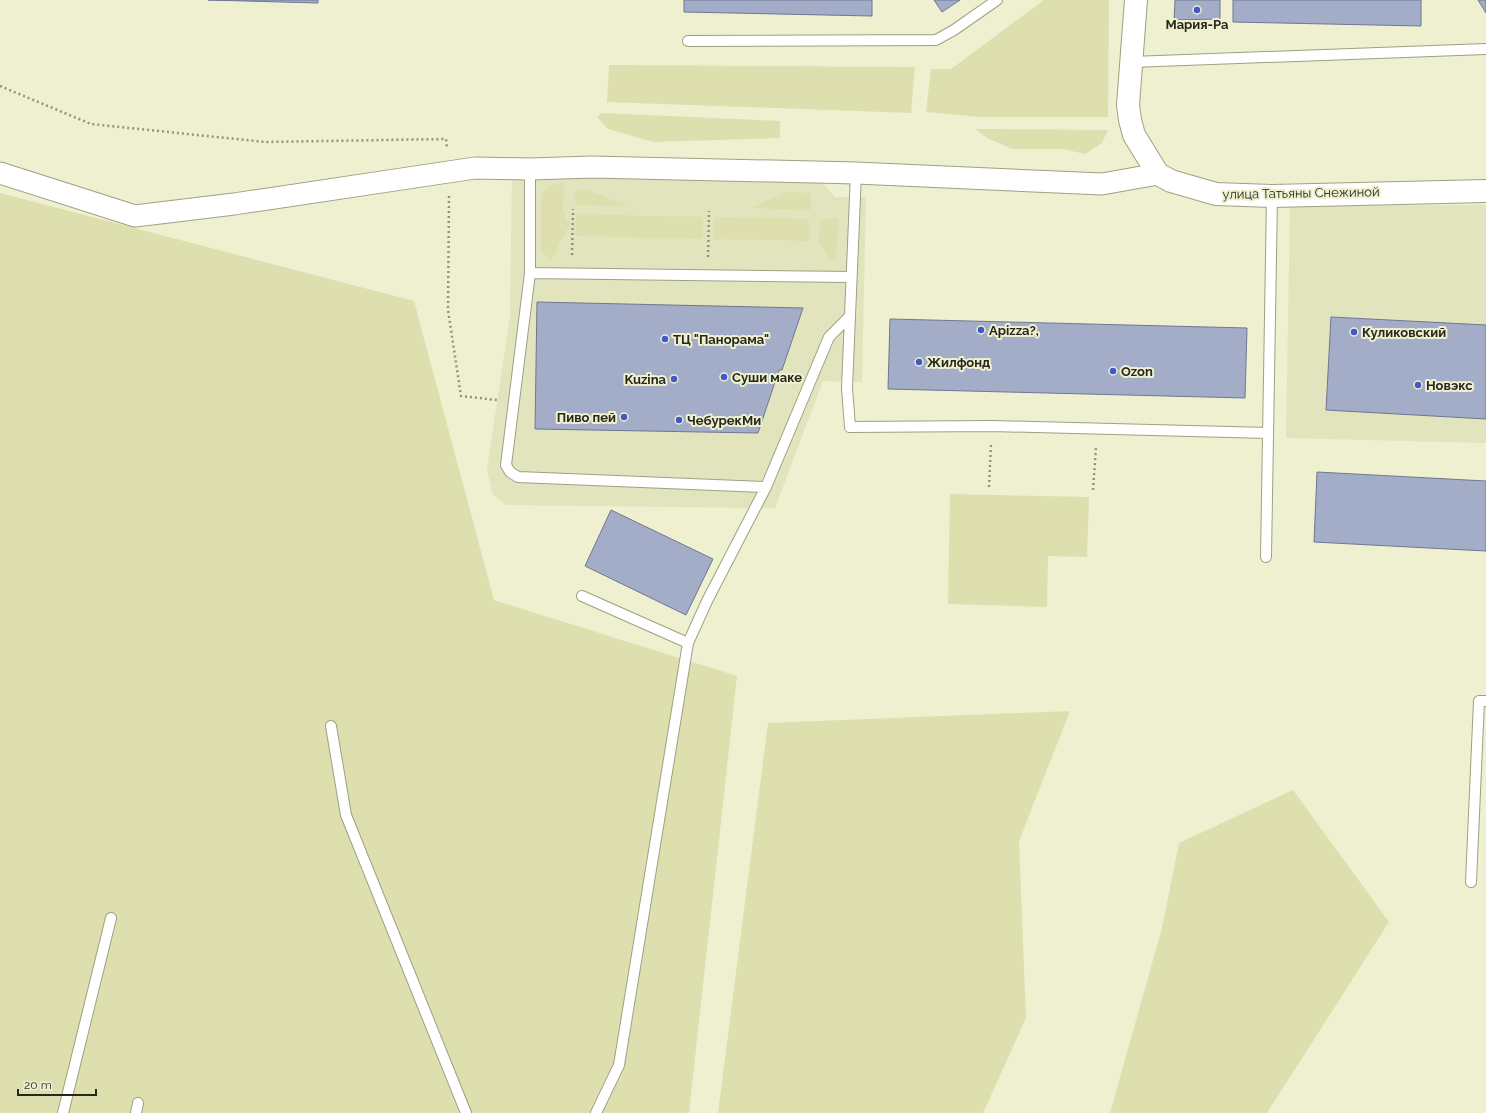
<svg xmlns="http://www.w3.org/2000/svg" width="1486" height="1113" font-family="Raleway,sans-serif">
	<style>
		.built { fill: #e2e4bd }
		.green { fill: #dddfaf }
		.building { fill: #a3adc8; stroke: #6f7791 }
		.lines { fill: none; stroke-linecap: round; stroke-linejoin: round }
		.service-casing { stroke: #9fa083; stroke-width: 12 }
		.minor-casing { stroke: #9fa083; stroke-width: 23 }
		.tertiary-casing { stroke: #9fa083; stroke-width: 24 }
		.path { stroke: #92937c; stroke-width: 2.5; stroke-dasharray: 2 3; stroke-linecap: butt }
		.service { stroke: #fff; stroke-width: 10 }
		.minor { stroke: #fff; stroke-width: 21 }
		.tertiary { stroke: #fff; stroke-width: 22 }
		.poi-dot { fill: #4358cc; stroke: #eef0d0; stroke-width: 1.5 }
		.labels { text-anchor: middle; dominant-baseline: central; stroke-width: 4; stroke-linejoin: round; paint-order: stroke }
		.poi-label { font-size: 13px; font-weight: bold; fill: #27281c; stroke: #eef0d0; text-anchor: start }
		.street-label { font-size: 13px; fill: #27281c; stroke: #eef0d0 }
	</style>
	<rect width="100%" height="100%" fill="#eef0d0"/>
	<!-- built -->
	<path class="built" d="M512,172l305,5 18,20h31l-4,185 -39,-1 -48,127 -269,-3 -14,-12 -5,-24 23,-153z
		M1486,205v238l-200,-5 4,-232z"/>
	<!-- green -->
	<path class="green" d="M1044,0h65l-1,117h-128l-54,-5 5,-43h20z
		M609,65l306,2 -4,46 -304,-11z
		M602,113l178,8v17l-127,4 -45,-13 -11,-12z
		M975,129l133,1 -6,13 -17,11 -22,-5h-51l-25,-11z
		M564,183l-1,29h2l1,8h3v10h-4v3l-15,29 -9,-13v-50l3,-8 5,-5z
		M575,190l15,1 38,15 -53,-1z
		M786,192l25,1v17l-61,-2z
		M0,193l414,108 80,299 243,76 -48,437h-689z
		M576,214l127,3v22l-128,-3z
		M714,217l95,2v22l-96,-2z
		M820,219h19l-4,42h-5l-11,-20z
		M950,494l139,3 -2,60 -39,-1 -1,51 -99,-3z
		M1070,711l-51,130 7,177 -43,95h-265l50,-390z
		M1293,790l96,132 -122,191h-157l52,-185 17,-85z"/>
	<!-- building -->
	<path class="building" d="M208,0h110v3z
		M684,0h188v16l-188,-4z
		M934,0h26l-18,12z
		M1175,0h45v19l-46,1z
		M1233,0h188v26l-188,-4z
		M1478,0h8v13z
		M537,302l266,6 -21,62h-3l-21,63 -223,-4z
		M1331,317l155,8v94l-160,-9z
		M890,319l357,9 -2,70 -357,-9z
		M1317,472l169,9v70l-172,-9z
		M611,510l102,49 -27,56 -101,-49z"/>
	<g class="lines">
		<!-- service casing -->
		<g class="service-casing">
			<path id="service" d="M688,41l248,-1 18,-10 43,-30
				M1131,62l355,-13
				M530,169v104l-24,192 4,7 8,5 248,10
				M530,273l321,4
				M850,316l-3,72 3,39 142,-1 276,7
				M1266,557l6,-361
				M582,596l106,47
				M331,726l15,89 120,298
				M1471,882l8,-181h7
				M63,1113l48,-195
				M136,1113l2,-10
				M596,1113l23,-48 69,-422 19,-42 59,-114 63,-150 21,-21 6,-143"/>
		</g>
		<!-- minor casing -->
		<g class="minor-casing">
			<path id="minor" d="M0,173l135,43 99,-12 241,-36 55,1 62,-2 264,6 246,11 56,-10"/>
		</g>
		<!-- tertiary casing -->
		<g class="tertiary-casing">
			<path id="tertiary" d="M1136,0l-8,105 2,15 4,15 24,39 13,7 45,13 56,2 214,-5"/>
		</g>
		<!-- path -->
		<path class="path" d="M0,86l91,38 174,18 181,-3 1,9
			M449,196l-1,114 13,86 36,4
			M572,255l1,-46
			M708,257l1,-46
			M989,487l2,-43
			M1093,490l3,-43"/>
		<!-- service -->
		<use href="#service" class="service"/>
		<!-- minor -->
		<use href="#minor" class="minor"/>
		<!-- tertiary -->
		<use href="#tertiary" class="tertiary"/>
	</g>
	<!-- markers -->
	<g class="poi-dot">
		<circle cx="1197" cy="10" r="4"/>
		<circle cx="981" cy="330" r="4"/>
		<circle cx="1354" cy="332" r="4"/>
		<circle cx="665" cy="339" r="4"/>
		<circle cx="919" cy="362" r="4"/>
		<circle cx="1113" cy="371" r="4"/>
		<circle cx="724" cy="377" r="4"/>
		<circle cx="674" cy="379" r="4"/>
		<circle cx="1418" cy="385" r="4"/>
		<circle cx="624" cy="417" r="4"/>
		<circle cx="679" cy="420" r="4"/>
	</g>
	<g class="labels">
		<!-- poi labels -->
		<g class="poi-label">
			<text x="1197" y="24" text-anchor="middle">Мария-Ра</text>
			<text x="989" y="330">Apizza?,</text>
			<text x="1362" y="332">Куликовский</text>
			<text x="673" y="339">ТЦ "Панорама"</text>
			<text x="927" y="362">Жилфонд</text>
			<text x="1121" y="371">Ozon</text>
			<text x="732" y="377">Суши маке</text>
			<text x="666" y="379" text-anchor="end">Kuzina</text>
			<text x="1426" y="385">Новэкс</text>
			<text x="616" y="417" text-anchor="end">Пиво пей</text>
			<text x="687" y="420">ЧебурекМи</text>
		</g>
		<!-- street labels -->
		<g class="street-label">
			<text transform="translate(1301 193) rotate(-1)">улица Татьяны Снежиной</text>
		</g>
	</g>
	<!-- scale -->
	<path d="M18 1089v6h78v-6" fill="none" stroke="#27281c" stroke-width="2"/>
	<text x="24" y="1089" font-size="12" fill="#27281c" stroke="#eef0d0" stroke-width="3" paint-order="stroke">20 m</text>
</svg>
